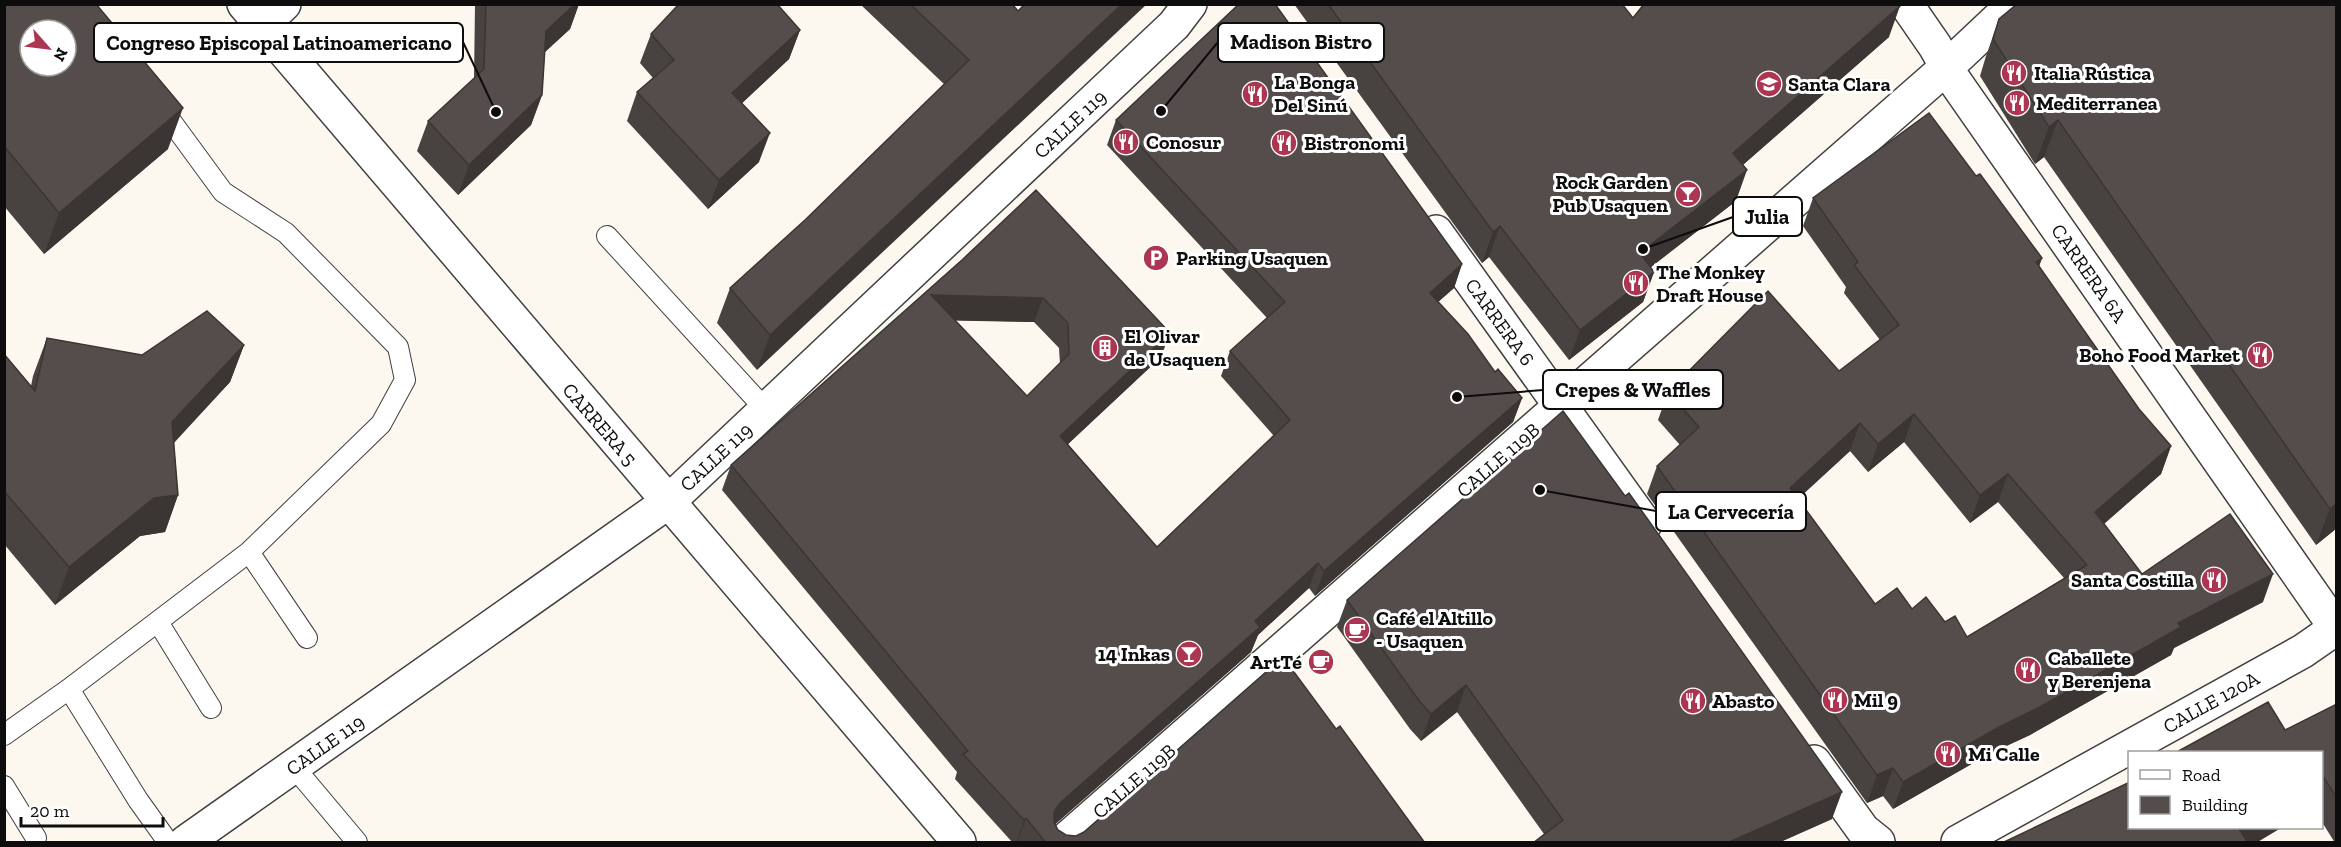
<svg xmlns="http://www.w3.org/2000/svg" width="2341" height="847" font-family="'Zilla Slab',serif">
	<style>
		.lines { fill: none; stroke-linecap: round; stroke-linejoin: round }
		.service-casing { stroke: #404040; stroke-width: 22 }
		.minor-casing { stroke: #404040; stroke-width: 36 }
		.service { stroke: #fff; stroke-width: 20 }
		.minor { stroke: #fff; stroke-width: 33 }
		.wall { fill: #484240; fill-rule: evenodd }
		.shaded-wall { fill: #3b3634 }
		.building { fill: #544d4b; stroke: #3b3634; stroke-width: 1.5; fill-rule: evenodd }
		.labels { text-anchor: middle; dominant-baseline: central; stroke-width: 6; stroke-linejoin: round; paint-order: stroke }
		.poi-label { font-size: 20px; font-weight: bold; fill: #0d0d0d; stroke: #fff; text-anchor: start }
		.street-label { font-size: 20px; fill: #0d0d0d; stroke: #fff }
		.leader { fill: none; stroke: #0d0d0d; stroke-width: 2 }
		.callout-dot { fill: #0d0d0d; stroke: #fff; stroke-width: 2 }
		.callout { fill: #fff; stroke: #0d0d0d; stroke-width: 2 }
		.callout-label { font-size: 21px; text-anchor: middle; font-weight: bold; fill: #0d0d0d }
	</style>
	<rect width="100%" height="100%" fill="#fdf8ef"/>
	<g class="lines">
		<!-- service casing -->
		<g class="service-casing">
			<path id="service" d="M607,236l159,174
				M249,552l58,86
				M158,622l53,86
				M69,689l69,111 30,42
				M4,735l65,-46 180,-137 132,-128 24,-44 -7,-33 -112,-114 -63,-41 -63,-86
				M294,767l63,75
				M4,786l32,52"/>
		</g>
		<!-- minor casing -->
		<g class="minor-casing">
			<path id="minor" d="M244,4l715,838
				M1906,4l29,42 19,34 382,548
				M261,26l23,-22
				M1436,232l209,292
				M1814,762l49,68 15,12
				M186,842l482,-340 506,-477 16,-21
				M1063,842l884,-775 67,-63
				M1958,842l345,-191 33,-23"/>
		</g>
		<!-- service -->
		<use href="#service" class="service"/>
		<!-- minor -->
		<use href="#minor" class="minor"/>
	</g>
	<!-- wall -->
	<path class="wall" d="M4,4l164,145 -124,105 -40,-48z
		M475,4h104l-9,25 -25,23 -3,43 -11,30 -73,70 -41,-44 11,-30 46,-42z
		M860,4h152l-255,366 -40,-47 13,-35 75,-68 139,-136z
		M1294,4h328l11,14 256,19 -146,128 -7,36 -85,66 3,5 -11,30 -74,58 -80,-103 -7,6z
		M2337,4v524l-21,17 -272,-388 -9,7 -55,-88 6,-20 13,-37z
		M800,30l-11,29 -47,44 17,59 -51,47 -81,-88 10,-29 16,-14 -13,-15 11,-29z
		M1116,120l346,144 -8,24 -16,14 57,70 27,26 -9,24 -198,174 -6,-8 -51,47 -7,17 -196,172 3,6 8,5 10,1 260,-107 89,114h-412l-58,-64 2,-7 -235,-282 9,-25 231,-205 74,-70 125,167 -93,87 89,103 117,-111 -53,-60 9,-25 37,-33 -160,-173zM955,320l79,2 25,26 1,16 -33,32z
		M1976,176l66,82 -3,8 100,143 32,37 -10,28 -57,50 38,50 121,28 -89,46 -3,7 -141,80 -41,19 -96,55 -10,-13 -16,7 -220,-309 10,-28 23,-21 -22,-25 10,-28 171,-21 41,-31 -36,-47 2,-6 -43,-61 10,-28zM1904,442l66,81 28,-21 66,76 -97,59 -22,-15 -33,-13 -37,-5 -77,-105 52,-48 18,21z
		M47,338l95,17 102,-10 -14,37 -56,61 4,52 -13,37 -25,4 -85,69 -51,-61v-190l27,32 2,-10z
		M1347,600l485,219 -54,24h-245l11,-9 -87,-122 -36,29 -11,-12 -73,-102z
		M2337,704v139h-2l-13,-21v-69z"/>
	<!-- shaded-wall -->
	<path class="shaded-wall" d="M575,4h4l-9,25 -35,32 11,-30z
		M1122,4h25l-390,366 13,-35z
		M1900,6l-11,31 -167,146 11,-30z
		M800,30l-11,29 -67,63 10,-29z
		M542,95l-11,30 -73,70 11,-30z
		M183,108l-15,41 -124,105 15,-41z
		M2058,120l-14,37 -9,7 14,-37z
		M770,133l-11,29 -51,47 11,-29z
		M1747,170l-11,31 -107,83 11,-31z
		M1500,226l-11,31 -7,6 11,-31z
		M2042,258l-10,28 4,-24z
		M1462,264l-8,24 -33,29 9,-24z
		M1654,272l-11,30 -74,58 11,-30z
		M931,295l112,3 -9,24 -112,-2z
		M1170,333l-9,24 -110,103 9,-24z
		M244,345l-14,37 -72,77 14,-37z
		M1522,398l-9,24 -198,174 9,-25z
		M1914,414l-10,28 -36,30 10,-28z
		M1860,423l-10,28 -70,64 10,-27z
		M2171,446l-10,28 -76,66 10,-28z
		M2008,474l-10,28 -28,21 10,-28z
		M178,495l-13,37 -25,4 -85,69 14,-38 85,-69z
		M2337,503v25l-21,17 14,-36z
		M1318,563l-9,25 -51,47 -7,17 -200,176 3,-16 6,-9 195,-182z
		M2273,574l-10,28 -89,46 -3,7 -141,80 -41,19 -96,55 10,-27 275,-159z
		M1466,685l-9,27 -36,29 10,-27z
		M1893,768l-10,28 -16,7 10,-28z
		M1842,792l-10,27 -54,24h-51z
		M1026,818l-9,25h-1l8,-23z
		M2242,828h39l-25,15h-22l5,-14z"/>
	<!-- building -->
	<path class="building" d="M4,4h92l87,104 -124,105 -55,-67zM30,30h36v36h-36z
		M486,4h89l-29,27 -4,64 -73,70 -41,-44 56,-52z
		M679,4h98l23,26 -68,63 38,40 -51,47 -82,-88 37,-32 -23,-26z
		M910,4h102l6,7 7,-7h97l-352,331 -40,-47 75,-68 164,-160z
		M1239,4h36l187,260 -32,29 38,41 27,38 3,-3 24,29 -198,173 -6,-8 -63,58 5,6 -200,176 -6,9v10l4,8 8,5 10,1 8,-4 199,-175 53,72 4,-3 85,117h-379l-20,-25 -2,2 -61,-66 5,-3 -237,-286 231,-205 74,-70 134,143 -110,103 97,111 133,-127 -60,-69 55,-49 -169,-182zM931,295l112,3 25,25 1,31 -42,42z
		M1328,4h294l11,14 11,-14h255l1,2 -167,147 14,17 -107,83 14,19 -74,58 -80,-104 -7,6z
		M2017,4h320v499l-7,6 -272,-389 -9,7 -56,-88 6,-20z
		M1929,113l47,63 4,-2 62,84 -6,4 103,147 32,37 -76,66 47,62 88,-60 43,60 -95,49 3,4 -141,80 -41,20 -96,55 -10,-14 -16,7 -220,-309 42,-39 -31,-35 100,-101 71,80 60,-46 -45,-60 4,-3 -45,-64zM1914,414l66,81 28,-21 79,91 -120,72 -12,-21 -10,6 -19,-25 -14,12 -15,-21 -22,16 -85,-116 70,-65 18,21z
		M207,311l37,34 -72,77 6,73 -24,3 -85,69 -65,-76v-137l31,37 12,-53 95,17z
		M1563,411l62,85 4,-3 213,299 -115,51h-194l30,-23 -97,-135 -35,29 -11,-12 -73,-102z
		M2268,702l17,28 52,-26v94l-13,-20 -2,2v-27h-147z
		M2130,782v46h112l-3,1 9,14h-246z"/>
	<!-- icons -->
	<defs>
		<g id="restaurant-disc" transform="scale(1.35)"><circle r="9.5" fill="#ac3651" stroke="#fff"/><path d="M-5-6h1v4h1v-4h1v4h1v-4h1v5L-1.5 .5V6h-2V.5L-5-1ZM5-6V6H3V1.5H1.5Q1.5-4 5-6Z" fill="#fff"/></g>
		<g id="school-disc" transform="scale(1.35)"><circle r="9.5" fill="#ac3651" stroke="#fff"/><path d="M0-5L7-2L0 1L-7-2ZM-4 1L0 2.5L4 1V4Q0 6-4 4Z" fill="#fff"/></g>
		<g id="bar-disc" transform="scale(1.35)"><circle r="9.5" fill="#ac3651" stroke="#fff"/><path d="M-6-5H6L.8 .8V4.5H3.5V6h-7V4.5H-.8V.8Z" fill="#fff"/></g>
		<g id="parking-disc" transform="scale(1.35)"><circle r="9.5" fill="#ac3651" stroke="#fff"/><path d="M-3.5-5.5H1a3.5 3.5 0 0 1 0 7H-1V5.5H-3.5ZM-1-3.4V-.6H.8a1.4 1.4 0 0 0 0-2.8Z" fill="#fff"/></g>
		<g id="building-disc" transform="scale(1.35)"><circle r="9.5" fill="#ac3651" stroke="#fff"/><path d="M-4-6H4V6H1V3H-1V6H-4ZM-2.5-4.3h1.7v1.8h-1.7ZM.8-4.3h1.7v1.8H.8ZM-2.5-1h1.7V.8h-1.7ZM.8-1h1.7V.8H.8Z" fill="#fff"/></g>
		<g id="cafe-disc" transform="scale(1.35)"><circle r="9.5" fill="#ac3651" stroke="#fff"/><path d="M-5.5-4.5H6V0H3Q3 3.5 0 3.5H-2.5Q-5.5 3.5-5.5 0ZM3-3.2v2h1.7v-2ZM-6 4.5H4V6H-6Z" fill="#fff"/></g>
	</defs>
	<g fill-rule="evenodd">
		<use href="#restaurant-disc" x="2014" y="73"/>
		<use href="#school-disc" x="1769" y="84"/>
		<use href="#restaurant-disc" x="1255" y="94"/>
		<use href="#restaurant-disc" x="2017" y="103"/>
		<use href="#restaurant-disc" x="1126" y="142"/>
		<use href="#restaurant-disc" x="1284" y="143"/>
		<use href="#bar-disc" x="1688" y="194"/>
		<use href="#parking-disc" x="1156" y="258"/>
		<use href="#restaurant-disc" x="1636" y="283"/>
		<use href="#building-disc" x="1105" y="348"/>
		<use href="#restaurant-disc" x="2260" y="355"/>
		<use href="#restaurant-disc" x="2214" y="580"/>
		<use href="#cafe-disc" x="1357" y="630"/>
		<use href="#bar-disc" x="1189" y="654"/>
		<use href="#cafe-disc" x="1321" y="662"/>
		<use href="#restaurant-disc" x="2028" y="670"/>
		<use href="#restaurant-disc" x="1835" y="700"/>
		<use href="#restaurant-disc" x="1693" y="701"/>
		<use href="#restaurant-disc" x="1948" y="754"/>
	</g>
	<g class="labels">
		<!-- poi labels -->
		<g class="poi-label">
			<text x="2034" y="73">Italia Rústica</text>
			<text x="1274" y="82">La Bonga<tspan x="1274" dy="23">Del Sinú</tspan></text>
			<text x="1788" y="84">Santa Clara</text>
			<text x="2036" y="103">Mediterranea</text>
			<text x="1146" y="142">Conosur</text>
			<text x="1304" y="143">Bistronomi</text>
			<text x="1668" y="182" text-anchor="end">Rock Garden<tspan x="1668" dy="23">Pub Usaquen</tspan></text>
			<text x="1176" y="258">Parking Usaquen</text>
			<text x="1656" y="272">The Monkey<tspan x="1656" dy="23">Draft House</tspan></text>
			<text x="1124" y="336">El Olivar<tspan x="1124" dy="23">de Usaquen</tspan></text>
			<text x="2240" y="355" text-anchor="end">Boho Food Market</text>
			<text x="2194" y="580" text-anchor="end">Santa Costilla</text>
			<text x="1376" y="618">Café el Altillo<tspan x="1376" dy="23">- Usaquen</tspan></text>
			<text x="1170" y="654" text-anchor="end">14 Inkas</text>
			<text x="2048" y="658">Caballete<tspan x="2048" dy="23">y Berenjena</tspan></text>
			<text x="1302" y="662" text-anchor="end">ArtTé</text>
			<text x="1854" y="700">Mil 9</text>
			<text x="1712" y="701">Abasto</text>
			<text x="1968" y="754">Mi Calle</text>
		</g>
		<!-- street labels -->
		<g class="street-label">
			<text transform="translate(1070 124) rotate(-43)">CALLE 119</text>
			<text transform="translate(2089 273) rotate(55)">CARRERA 6A</text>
			<text transform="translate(1500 322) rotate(54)">CARRERA 6</text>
			<text transform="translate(600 424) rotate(49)">CARRERA 5</text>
			<text transform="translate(716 457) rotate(-43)">CALLE 119</text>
			<text transform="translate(1498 460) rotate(-41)">CALLE 119B</text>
			<text transform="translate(2211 702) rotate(-29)">CALLE 120A</text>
			<text transform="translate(325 745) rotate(-35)">CALLE 119</text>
			<text transform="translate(1134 781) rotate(-41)">CALLE 119B</text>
		</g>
	</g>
	<!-- callouts -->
	<path class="leader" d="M1161 111L1218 42M496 112L463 42M1643 249L1733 217M1457 397L1543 390M1540 490L1656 511"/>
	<g class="callout-dot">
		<circle cx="1161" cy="111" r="6"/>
		<circle cx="496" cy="112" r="6"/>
		<circle cx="1643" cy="249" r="6"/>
		<circle cx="1457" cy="397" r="6"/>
		<circle cx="1540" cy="490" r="6"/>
	</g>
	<g class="callout">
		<rect x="1218" y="23" width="166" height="39" rx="6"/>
		<rect x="94" y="23" width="369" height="39" rx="6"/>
		<rect x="1733" y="197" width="69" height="39" rx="6"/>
		<rect x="1543" y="370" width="180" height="39" rx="6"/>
		<rect x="1656" y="492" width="150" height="39" rx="6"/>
	</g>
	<g class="callout-label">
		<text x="1301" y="49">Madison Bistro</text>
		<text x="279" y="50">Congreso Episcopal Latinoamericano</text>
		<text x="1767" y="224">Julia</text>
		<text x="1633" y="397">Crepes &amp; Waffles</text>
		<text x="1731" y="519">La Cervecería</text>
	</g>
	<!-- border -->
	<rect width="2341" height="847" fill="none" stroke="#0d0d0d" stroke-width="12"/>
	<!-- legend -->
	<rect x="2128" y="751" width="195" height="78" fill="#ffffff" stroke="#9e9e9e" stroke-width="1.5"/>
	<rect x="2140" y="770" width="30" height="9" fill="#ffffff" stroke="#9e9e9e" stroke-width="1.5"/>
	<text x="2182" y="781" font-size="18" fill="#0d0d0d">Road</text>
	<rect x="2140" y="796" width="30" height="18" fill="#544d4b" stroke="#9e9e9e" stroke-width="1.5"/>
	<text x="2182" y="811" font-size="18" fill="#0d0d0d">Building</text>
	<!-- north arrow -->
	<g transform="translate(48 48) rotate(118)"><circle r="28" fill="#ffffff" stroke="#9e9e9e" stroke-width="1.5"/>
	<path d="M0-4.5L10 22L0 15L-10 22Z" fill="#ac3651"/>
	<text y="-9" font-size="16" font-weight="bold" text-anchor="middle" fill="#0d0d0d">N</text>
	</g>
	<!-- scale -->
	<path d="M21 817v9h142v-9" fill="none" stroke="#0d0d0d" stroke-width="3"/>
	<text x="30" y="817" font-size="18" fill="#0d0d0d" stroke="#ffffff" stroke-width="4.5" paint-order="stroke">20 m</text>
</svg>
